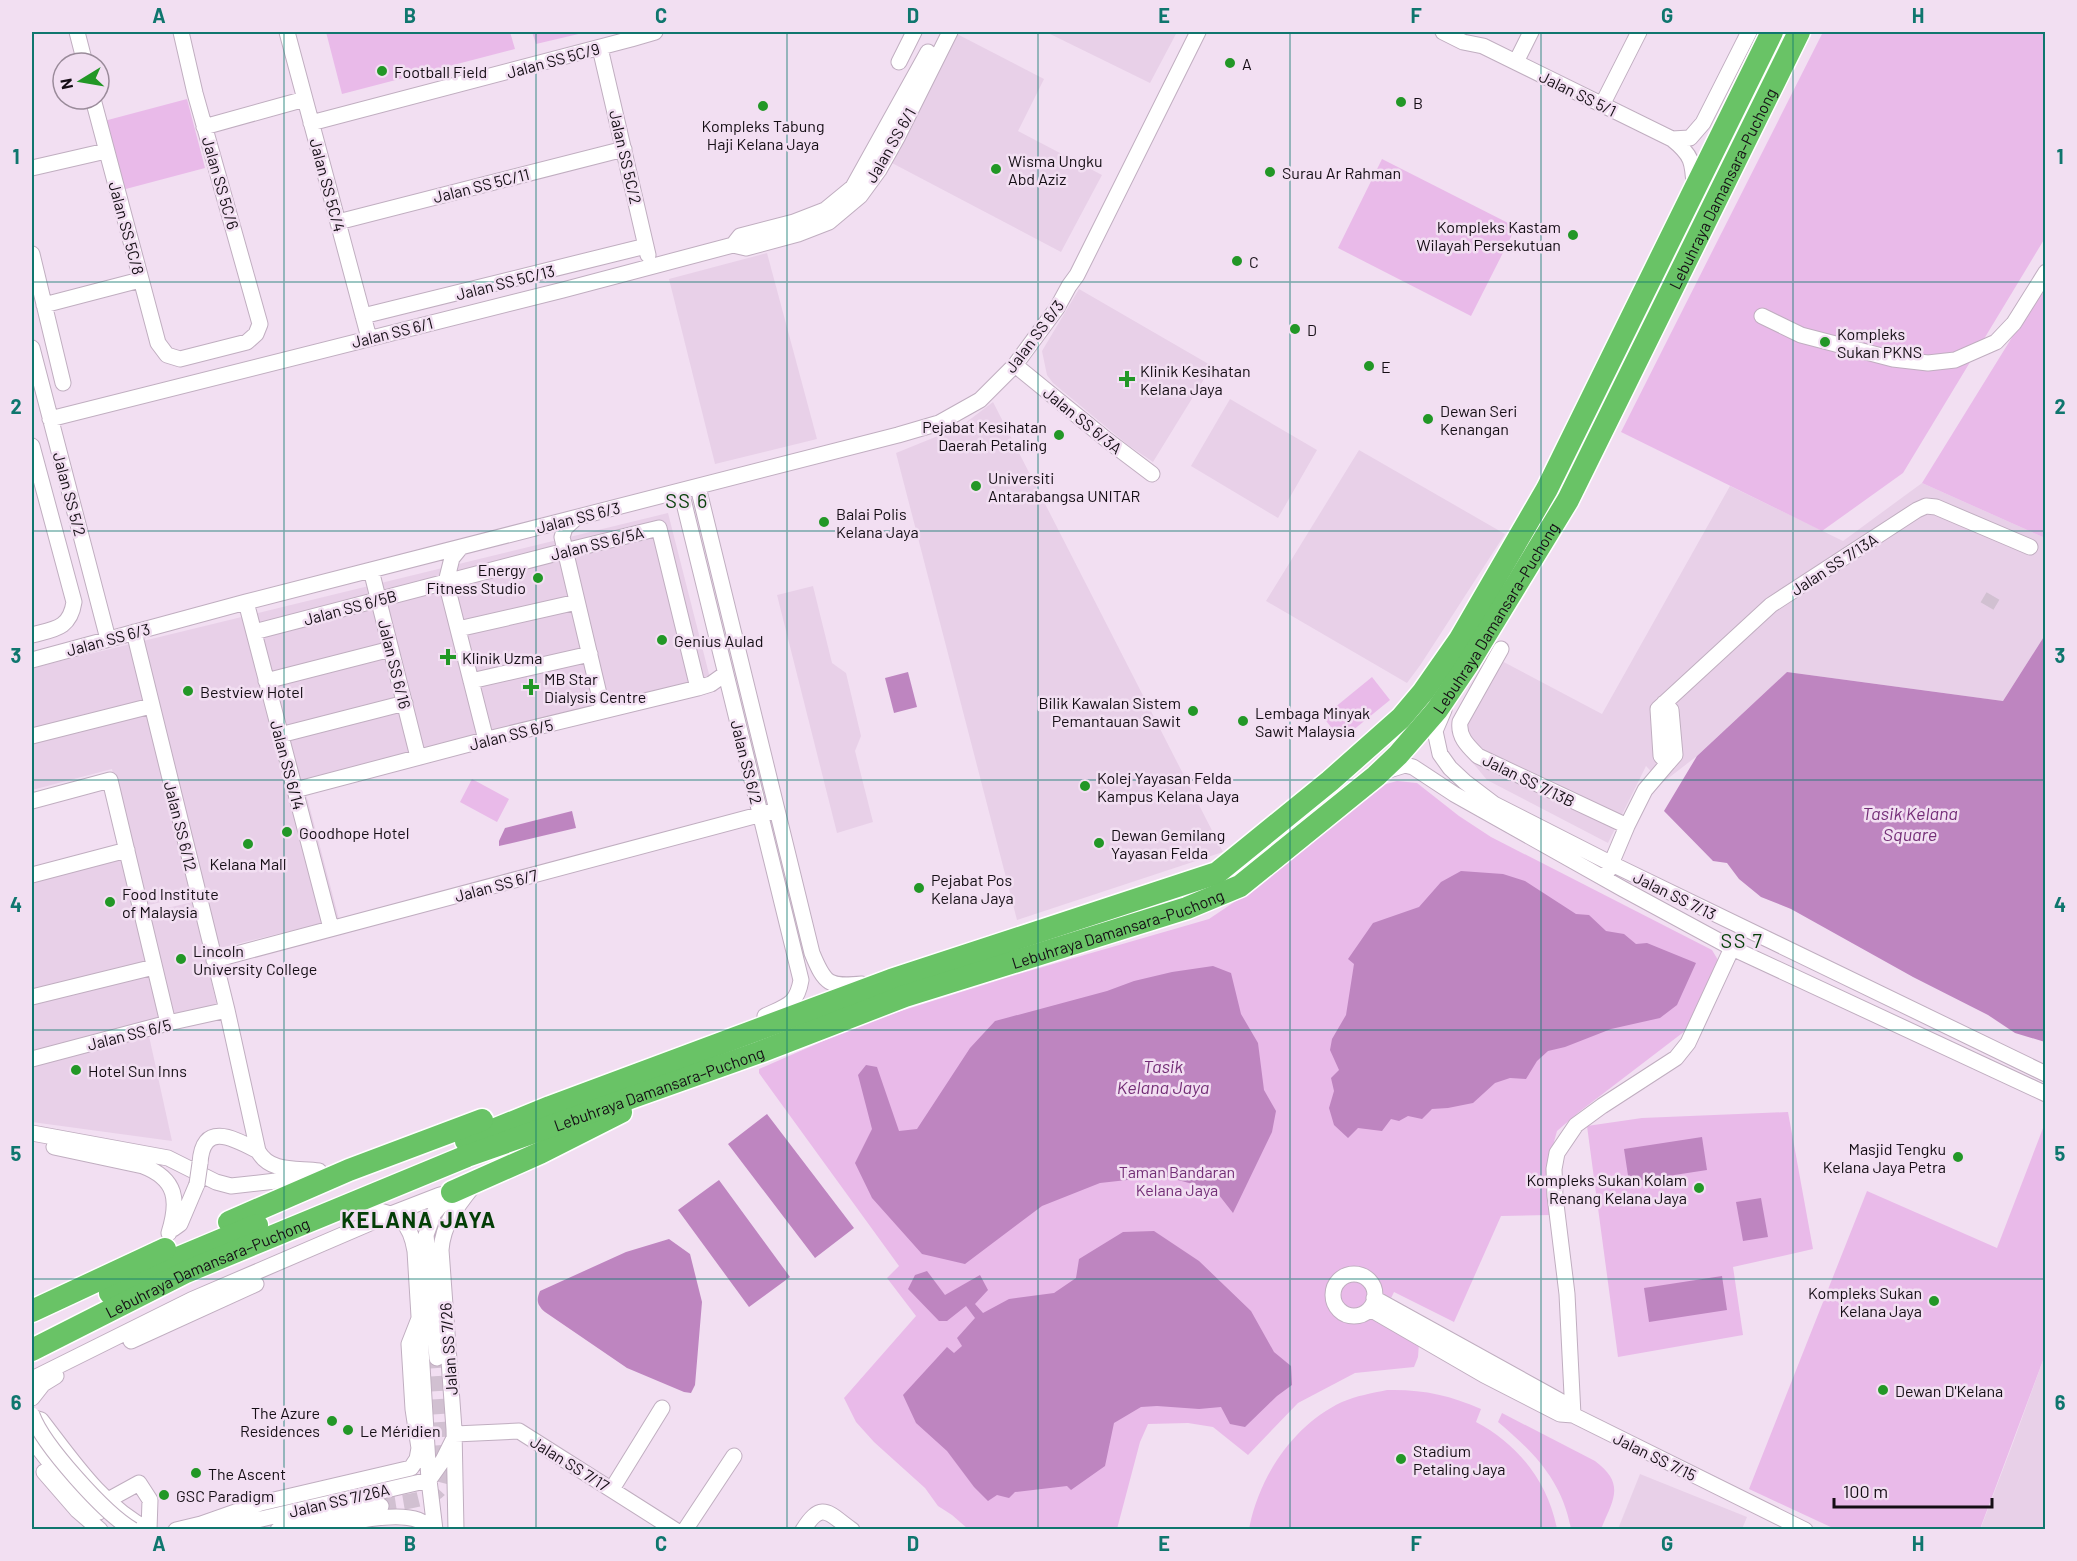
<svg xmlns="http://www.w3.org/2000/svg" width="2077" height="1561" font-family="Barlow,sans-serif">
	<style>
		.built { fill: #e8d0e8 }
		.green { fill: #e9bae9 }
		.water { fill: #be85c0 }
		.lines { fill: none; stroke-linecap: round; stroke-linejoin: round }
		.minor-tunnel { stroke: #d1c0d1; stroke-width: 15; stroke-dasharray: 15 8; stroke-linecap: butt }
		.minor-casing { stroke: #c0aec0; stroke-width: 17 }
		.highway-casing { stroke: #fff; stroke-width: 25 }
		.minor { stroke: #fff; stroke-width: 15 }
		.highway { stroke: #69c366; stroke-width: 22 }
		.minor-bridge-casing { stroke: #c0aec0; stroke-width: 17; stroke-linecap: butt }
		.minor-bridge { stroke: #fff; stroke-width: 15 }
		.grid { fill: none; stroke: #0f766e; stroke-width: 1.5; stroke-opacity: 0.55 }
		.poi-dot { fill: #229726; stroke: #f2dff2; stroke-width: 2 }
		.labels { text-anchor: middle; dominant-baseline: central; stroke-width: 5; stroke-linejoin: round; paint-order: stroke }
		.street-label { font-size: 16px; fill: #150e15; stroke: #f2dff2 }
		.poi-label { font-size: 16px; fill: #150e15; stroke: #f2dff2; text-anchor: start }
		.park-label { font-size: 16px; fill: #732e76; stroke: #f2dff2 }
		.water-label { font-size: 18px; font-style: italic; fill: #742e77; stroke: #f2dff2 }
		.quarter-label { font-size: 20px; letter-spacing: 1.5px; fill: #043e07; stroke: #f2dff2 }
		.district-label { font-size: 22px; font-weight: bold; letter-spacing: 1.5px; fill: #043e07; stroke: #f2dff2 }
		.neatline { fill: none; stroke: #0f766e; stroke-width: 2 }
		.grid-label { font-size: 20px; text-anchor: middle; font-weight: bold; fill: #0f766e }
	</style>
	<rect width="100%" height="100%" fill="#f2dff2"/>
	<!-- built -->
	<path class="built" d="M1046,32h131l-27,51z
		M957,34l87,45 -26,52 84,44 -41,77 -169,-89z
		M767,253l50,186 -102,25 -46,-185z
		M1079,289l133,77 -59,96 -25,-17 -75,-62 -6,-8 -5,-24z
		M1230,399l87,51 -39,68 -87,-52z
		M993,402l230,450 -206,68 -121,-467 64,-26z
		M1359,450l146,84 -84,130 -14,19 -141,-82z
		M1922,483l123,55v97l-42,66 -216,-29 -90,84 -35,27 -16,-17 -38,77 -121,-63 -33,-40 44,-81 104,55 128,-228 113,55z
		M668,513l42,165 -408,105 6,18 31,118 -119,29 -15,-57 -60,15 -33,-137 -80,21v-122z
		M813,586l19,77 14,10 15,63 -6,15 18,71 -36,11 -60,-238z
		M121,858l40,164 -129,32v-173z
		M193,902l24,104 -47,11 -25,-104z
		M149,1036l23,105 -140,-19v-56z
		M2045,1355v174l-65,1 33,-87z
		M1640,1474l107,43 -5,12h-124z"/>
	<!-- green -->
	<path class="green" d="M326,32h184l5,17 -173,45z
		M532,32h55l-51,12z
		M1823,32h222v206l-142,235 -81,58 -201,-99z
		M187,99l18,69 -83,22 -18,-69z
		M1382,159l134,68 -45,89 -133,-68z
		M2040,292l5,3v243l-123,-55z
		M1372,677l18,23 -49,40 -18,-23z
		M472,779l37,20 -12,23 -37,-20z
		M1397,781l20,2 42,33 32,21 221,113 6,10 -33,71 -106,81 -22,19 -5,18 -2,66 -49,1 -47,106 -60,-30 -13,27 38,24 -1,14 -4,10 -59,6 -57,30 -50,52 -35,-28 -25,-4 -40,1 -8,18 -23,87h-149l-16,-14 -14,-9 -13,-18 -51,-46 -18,-20 -12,-24 72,-82 -29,-38 12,-12 -140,-193v-4l110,-48 143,-45 197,-57 52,-35 118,-98z
		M1788,1112l25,137 -80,18 10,68 -125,22 -31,-231 55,-8z
		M2045,1123v232l-65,174h-145l-86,-40 118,-298 130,57z
		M1387,1390c34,-1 63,5 94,19l-5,13c42,22 72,60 81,107h-308c10,-52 44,-104 93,-127 14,-6 30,-9 45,-12z
		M1502,1413l93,48c31,23 18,39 6,68h-30c-9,-48 -36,-76 -73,-107z"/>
	<!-- water -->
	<path class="water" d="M2045,635v407l-30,-9 -27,-18 -75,-38 -122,-68 -30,-12 -22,-18 -12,-16 -14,-2 -49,-50 33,-55 90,-84 216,29z
		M908,672l9,35 -23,6 -9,-35z
		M572,811l4,17 -77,18v-5l6,-13z
		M1461,871l42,3 22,7 51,33 13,1 17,16 18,3 12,10 11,-1 49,20 -19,42 -17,13 -49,11 -46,18 -17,4 -11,10 -11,18 -16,-1 -15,5 -22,20 -25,5 -16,1 -10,10 -14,-3 -9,5 -8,-2 -9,12 -24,-3 -10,10 -14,-13 -5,-17 5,-17 -3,-13 8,-8 -9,-20 2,-11 14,-24 8,-51 -6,-5 25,-36 46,-16 22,-25z
		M1213,966l18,7 10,41 17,29 6,47 12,21 -4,21 -39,81 -18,-23 -52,-14 -63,7 -58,23 -77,58 -43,-10 -50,-56 -17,-35 17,-34 -14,-54 8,-10 11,2 22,64 18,-2 53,-81 25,-27 112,-30 27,-10 38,-9z
		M767,1114l87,114 -39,30 -87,-114z
		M1702,1137l5,33 -78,12 -5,-33z
		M719,1180l71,97 -41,30 -71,-97z
		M1761,1198l7,39 -25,4 -7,-39z
		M1154,1231l45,30 52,50 23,41 17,14 1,19 -15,11 -32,31 -15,-3 -9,-17 -22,2 -42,-3 -16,1 -27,16 -9,43 -34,24 -4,-4 -52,6 -6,6 -12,-3 -9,6 -14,-14 -27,-36 -31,-28 -13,-28 44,-48 7,6 8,-7 -5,-8 18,-20 -9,-12 -19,15h-8l-31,-32 7,-14 12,-4 18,24 35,-20 8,15 -13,14 8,9 26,-14 45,-6 22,-15 3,-19 44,-27z
		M669,1239l21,15 12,48 -7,83 -4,8 -7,-1 -57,-24 -82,-56c-8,-7 -9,-12 -5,-21l86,-39z
		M1722,1276l5,34 -78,12 -5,-34z"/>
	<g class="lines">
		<!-- minor-tunnel -->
		<path class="minor-tunnel" d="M1987,606l6,-10
			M381,1506c14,-3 51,-6 59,-17 3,-5 4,-13 4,-19l-7,-112"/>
		<!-- minor casing -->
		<g class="minor-casing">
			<path id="minor" d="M77,32l8,31
				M287,32l82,306
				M1443,32l20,10 20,4 189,93c20,16 21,23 22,48
				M600,48l48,207
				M899,62l15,-30
				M1516,62l15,-30
				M93,99l65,244 9,12 13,4 67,-17 9,-8 4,-10 -65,-231 -14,-61
				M1602,105l37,-73
				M311,123l320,-84 24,-7
				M204,127l101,-28
				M1672,139l18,-1 13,-15 46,-91
				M32,168l74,-17
				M338,222l286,-73
				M733,245l7,-9 54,-14 31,-12 28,-23 75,-135
				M32,254l31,129
				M44,305l96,-25
				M363,316l283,-70
				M1762,316l39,19 92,24 35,4 27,-3 41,-18 18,-19 32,-51
				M32,348l76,291
				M1015,365l92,75 45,34
				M50,419l513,-129 170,-45 13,3 52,-14 31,-12 31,-26 19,-26 19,-34 52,-104
				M32,446l42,156c-4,27 -20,27 -42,33
				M698,487l114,466c13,32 17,34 50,31
				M681,491l120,489c-4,25 -15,26 -36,36
				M576,518l-11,10 -3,9 41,174
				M461,547l-9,11 -6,24 40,158
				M371,570l47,187
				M246,602l85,326
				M458,629l119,-27
				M134,632l93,378 31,141c12,22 39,17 61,20
				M254,632l311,-81 94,-23 39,160
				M1501,649l-41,73c-2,15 8,24 18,34l149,70
				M32,660l214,-58 652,-167 41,-12 41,-23 35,-35 42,-57 12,-22 8,-11 121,-243
				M266,681l125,-32
				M471,681l119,-27
				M1664,703l7,7 4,45 -7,8 -7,-7 -3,-47 113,-104 146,-95 9,-4 10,1 94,40
				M1444,710l-9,21 5,23 10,14 15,14 29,22 116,59 436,211
				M280,735l125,-32
				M32,736l119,-30
				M1386,771l19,-6 8,2 41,27 169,95 109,59 314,146
				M295,790l197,-52 206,-50 13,-4 14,-10
				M32,801l78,-21 58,243
				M1608,871l19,-45 18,-36 23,-27
				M32,875l95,-25
				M214,960l563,-150
				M32,997l122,-30
				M32,1059l136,-36 59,-13
				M32,1133l136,25 48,24 15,4 45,-5 31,-7
				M54,1147l89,19c34,13 36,35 26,67
				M200,1163c3,-42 33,-25 58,-12
				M368,1209c31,4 42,12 47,42l14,229 6,50
				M173,1229l7,-5 17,-40
				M1333 1295a21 21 0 1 1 42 0a21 21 0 1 1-42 0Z
				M1374,1298l188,104 11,13
				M1370,1309l114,66 76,39 13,1 232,115
				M131,1341l125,-57
				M437,1358l-11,-123 8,-22 18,-21
				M32,1379l159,-79 200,-86 49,-19 12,-3
				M32,1398l11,-14 13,-8
				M1573,1415l-6,-121 -12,-98 -1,-27 3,-16 19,-28 26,-19 74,-48 12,-15 44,-95
				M34,1418l7,2c31,40 61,86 108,110
				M455,1434l64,-3 156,99
				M32,1440l26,33 41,39
				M44,1472l33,38 23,20
				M612,1489l50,-81
				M108,1500l31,-17 11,17 -1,30
				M176,1530l25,-6 60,-21 150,-35 6,-9 2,-11 -6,-39 -4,-65 11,-28
				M214,1530l215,-50 14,-20 10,-20
				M278,1530l103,-24
				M315,1530c24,-6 80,-19 103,-10 5,2 11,6 16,10
				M456,1530l-2,-101 -13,-179c2,-27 17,-45 33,-65
				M685,1530l49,-74
				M803,1530c19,-30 25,-17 49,0"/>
		</g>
		<!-- highway casing -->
		<g class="highway-casing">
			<g id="highway">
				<path d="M466,1141l84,-34 341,-127 326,-107 113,-92 71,-63 22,-26 37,-53 87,-150 225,-457"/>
				<path d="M452,1192l88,-39 81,-41"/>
				<path d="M229,1222l120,-52 133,-50"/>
				<path d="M110,1293l68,-35 79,-33"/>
				<path d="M32,1311l133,-62"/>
				<path id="s1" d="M32,1350l154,-78 281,-116 293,-104 145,-56 282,-88 53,-22 136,-110 22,-21 39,-45 31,-46 100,-164 231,-468"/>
			</g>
		</g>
		<!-- minor -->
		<use href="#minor" class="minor"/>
		<!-- highway -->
		<use href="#highway" class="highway"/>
		<!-- minor-bridge casing -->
		<g class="minor-bridge-casing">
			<path id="minor-bridge" d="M197,1184l3,-21
				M32,1415c11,30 73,99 101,115"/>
		</g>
		<!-- minor-bridge -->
		<use href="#minor-bridge" class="minor-bridge"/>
	</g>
	<!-- grid -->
	<path class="grid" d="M284,32v1498M536,32v1498M787,32v1498M1038,32v1498M1290,32v1498M1541,32v1498M1793,32v1498M32,282h2014M32,531h2014M32,780h2014M32,1030h2014M32,1279h2014"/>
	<!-- markers -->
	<g class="poi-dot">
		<circle cx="1230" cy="63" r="6"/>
		<circle cx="382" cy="71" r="6"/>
		<circle cx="1401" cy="102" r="6"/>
		<circle cx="763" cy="106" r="6"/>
		<circle cx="996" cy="169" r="6"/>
		<circle cx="1270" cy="172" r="6"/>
		<circle cx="1573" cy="235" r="6"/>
		<circle cx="1237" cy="261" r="6"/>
		<circle cx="1295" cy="329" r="6"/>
		<circle cx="1825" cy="342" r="6"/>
		<circle cx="1369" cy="366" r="6"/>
		<path d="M1124 370h6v6h6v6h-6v6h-6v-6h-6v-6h6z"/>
		<circle cx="1428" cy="419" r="6"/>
		<circle cx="1059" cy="435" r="6"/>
		<circle cx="976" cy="486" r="6"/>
		<circle cx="824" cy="522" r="6"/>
		<circle cx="538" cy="578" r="6"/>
		<circle cx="662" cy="640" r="6"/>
		<path d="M445 648h6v6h6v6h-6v6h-6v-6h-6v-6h6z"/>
		<path d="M528 678h6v6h6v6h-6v6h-6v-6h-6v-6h6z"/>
		<circle cx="188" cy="691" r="6"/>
		<circle cx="1193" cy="711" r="6"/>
		<circle cx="1243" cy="721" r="6"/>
		<circle cx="1085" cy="786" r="6"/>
		<circle cx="287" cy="832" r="6"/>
		<circle cx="1099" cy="843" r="6"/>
		<circle cx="248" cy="844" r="6"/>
		<circle cx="919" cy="888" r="6"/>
		<circle cx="110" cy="902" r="6"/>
		<circle cx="181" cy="959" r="6"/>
		<circle cx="76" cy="1070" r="6"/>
		<circle cx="1958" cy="1157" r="6"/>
		<circle cx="1699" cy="1188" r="6"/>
		<circle cx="1934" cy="1301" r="6"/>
		<circle cx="1883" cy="1390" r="6"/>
		<circle cx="332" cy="1421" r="6"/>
		<circle cx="348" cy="1430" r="6"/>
		<circle cx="1401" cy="1459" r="6"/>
		<circle cx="196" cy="1473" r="6"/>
		<circle cx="164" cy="1495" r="6"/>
	</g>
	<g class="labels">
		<!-- street labels -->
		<g class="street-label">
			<text transform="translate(553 60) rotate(-15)">Jalan SS 5C/9</text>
			<text transform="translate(1578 93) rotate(26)">Jalan SS 5/1</text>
			<text transform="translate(890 145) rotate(-60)">Jalan SS 6/1</text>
			<text transform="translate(626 157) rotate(77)">Jalan SS 5C/2</text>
			<text transform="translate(221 183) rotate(74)">Jalan SS 5C/6</text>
			<text transform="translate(328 185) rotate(75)">Jalan SS 5C/4</text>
			<text transform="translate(481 185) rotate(-14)">Jalan SS 5C/11</text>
			<text stroke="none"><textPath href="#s1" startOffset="2156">Lebuhraya Damansara–Puchong</textPath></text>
			<text transform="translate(127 228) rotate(75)">Jalan SS 5C/8</text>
			<text transform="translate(505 282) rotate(-14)">Jalan SS 5C/13</text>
			<text transform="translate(392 332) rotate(-14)">Jalan SS 6/1</text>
			<text transform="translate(1034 336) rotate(-53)">Jalan SS 6/3</text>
			<text transform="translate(1083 420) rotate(39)">Jalan SS 6/3A</text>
			<text transform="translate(70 494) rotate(75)">Jalan SS 5/2</text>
			<text transform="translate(578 517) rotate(-14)">Jalan SS 6/3</text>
			<text transform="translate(597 543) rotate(-14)">Jalan SS 6/5A</text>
			<text transform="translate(1834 564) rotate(-33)">Jalan SS 7/13A</text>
			<text transform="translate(350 607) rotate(-15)">Jalan SS 6/5B</text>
			<text stroke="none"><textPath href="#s1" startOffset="1670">Lebuhraya Damansara–Puchong</textPath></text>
			<text transform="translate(108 639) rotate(-15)">Jalan SS 6/3</text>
			<text transform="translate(395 664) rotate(76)">Jalan SS 6/16</text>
			<text transform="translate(511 734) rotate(-14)">Jalan SS 6/5</text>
			<text transform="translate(747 762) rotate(76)">Jalan SS 6/2</text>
			<text transform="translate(288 765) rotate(75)">Jalan SS 6/14</text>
			<text transform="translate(1529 780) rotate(26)">Jalan SS 7/13B</text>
			<text transform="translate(181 826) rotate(76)">Jalan SS 6/12</text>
			<text transform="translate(496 885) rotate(-15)">Jalan SS 6/7</text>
			<text transform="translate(1675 895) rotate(26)">Jalan SS 7/13</text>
			<text stroke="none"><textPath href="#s1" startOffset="1166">Lebuhraya Damansara–Puchong</textPath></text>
			<text transform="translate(129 1034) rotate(-14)">Jalan SS 6/5</text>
			<text stroke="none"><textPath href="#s1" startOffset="680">Lebuhraya Damansara–Puchong</textPath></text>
			<text stroke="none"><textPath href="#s1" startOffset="194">Lebuhraya Damansara–Puchong</textPath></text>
			<text transform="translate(448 1349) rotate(-94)">Jalan SS 7/26</text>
			<text transform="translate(1655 1456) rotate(26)">Jalan SS 7/15</text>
			<text transform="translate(570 1463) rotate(32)">Jalan SS 7/17</text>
			<text transform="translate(339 1500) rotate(-13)">Jalan SS 7/26A</text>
		</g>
		<!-- poi labels -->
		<g class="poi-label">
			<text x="1242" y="63">A</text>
			<text x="394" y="71">Football Field</text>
			<text x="1413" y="102">B</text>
			<text x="763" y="125" text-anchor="middle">Kompleks Tabung<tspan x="763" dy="18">Haji Kelana Jaya</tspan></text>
			<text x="1008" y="160">Wisma Ungku<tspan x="1008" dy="18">Abd Aziz</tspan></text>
			<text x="1282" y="172">Surau Ar Rahman</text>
			<text x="1561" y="226" text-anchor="end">Kompleks Kastam<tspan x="1561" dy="18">Wilayah Persekutuan</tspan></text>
			<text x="1249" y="261">C</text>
			<text x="1307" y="329">D</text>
			<text x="1837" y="333">Kompleks<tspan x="1837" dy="18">Sukan PKNS</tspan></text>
			<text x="1381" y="366">E</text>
			<text x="1140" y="370">Klinik Kesihatan<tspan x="1140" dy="18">Kelana Jaya</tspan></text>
			<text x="1440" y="410">Dewan Seri<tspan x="1440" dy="18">Kenangan</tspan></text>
			<text x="1047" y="426" text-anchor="end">Pejabat Kesihatan<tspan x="1047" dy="18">Daerah Petaling</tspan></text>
			<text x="988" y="477">Universiti<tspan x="988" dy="18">Antarabangsa UNITAR</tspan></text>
			<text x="836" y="513">Balai Polis<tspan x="836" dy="18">Kelana Jaya</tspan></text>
			<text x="526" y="569" text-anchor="end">Energy<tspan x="526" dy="18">Fitness Studio</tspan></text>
			<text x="674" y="640">Genius Aulad</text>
			<text x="462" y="657">Klinik Uzma</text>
			<text x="544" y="678">MB Star<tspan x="544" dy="18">Dialysis Centre</tspan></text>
			<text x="200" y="691">Bestview Hotel</text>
			<text x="1181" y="702" text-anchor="end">Bilik Kawalan Sistem<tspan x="1181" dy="18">Pemantauan Sawit</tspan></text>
			<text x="1255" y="712">Lembaga Minyak<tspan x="1255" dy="18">Sawit Malaysia</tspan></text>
			<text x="1097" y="777">Kolej Yayasan Felda<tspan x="1097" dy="18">Kampus Kelana Jaya</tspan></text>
			<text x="299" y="832">Goodhope Hotel</text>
			<text x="1111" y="834">Dewan Gemilang<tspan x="1111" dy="18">Yayasan Felda</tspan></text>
			<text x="248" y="863" text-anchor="middle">Kelana Mall</text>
			<text x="931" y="879">Pejabat Pos<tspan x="931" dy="18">Kelana Jaya</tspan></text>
			<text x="122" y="893">Food Institute<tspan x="122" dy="18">of Malaysia</tspan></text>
			<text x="193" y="950">Lincoln<tspan x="193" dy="18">University College</tspan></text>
			<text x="88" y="1070">Hotel Sun Inns</text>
			<text x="1946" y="1148" text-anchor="end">Masjid Tengku<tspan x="1946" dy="18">Kelana Jaya Petra</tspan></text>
			<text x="1687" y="1179" text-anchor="end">Kompleks Sukan Kolam<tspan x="1687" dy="18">Renang Kelana Jaya</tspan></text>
			<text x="1922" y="1292" text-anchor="end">Kompleks Sukan<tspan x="1922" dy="18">Kelana Jaya</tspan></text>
			<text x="1895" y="1390">Dewan D'Kelana</text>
			<text x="320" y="1412" text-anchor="end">The Azure<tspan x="320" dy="18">Residences</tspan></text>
			<text x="360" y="1430">Le Méridien</text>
			<text x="1413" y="1450">Stadium<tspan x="1413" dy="18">Petaling Jaya</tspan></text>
			<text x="208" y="1473">The Ascent</text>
			<text x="176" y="1495">GSC Paradigm</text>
		</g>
		<!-- park labels -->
		<g class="park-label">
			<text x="1177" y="1171">Taman Bandaran<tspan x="1177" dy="18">Kelana Jaya</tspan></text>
		</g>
		<!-- water labels -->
		<g class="water-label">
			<text x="1910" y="813">Tasik Kelana<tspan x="1910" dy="21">Square</tspan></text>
			<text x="1163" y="1066">Tasik<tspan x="1163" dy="21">Kelana Jaya</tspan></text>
		</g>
		<!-- quarter labels -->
		<g class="quarter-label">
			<text x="687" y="500">SS 6</text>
			<text x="1742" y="940">SS 7</text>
		</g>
		<!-- district labels -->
		<g class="district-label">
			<text x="419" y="1219">KELANA JAYA</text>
		</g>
	</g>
	<!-- border -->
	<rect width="2077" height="1561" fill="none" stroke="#f2dff2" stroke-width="66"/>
	<!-- north arrow -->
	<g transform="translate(81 81) rotate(259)"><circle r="28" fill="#f2dff2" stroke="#9a8b9a" stroke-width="1.5"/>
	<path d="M0-4.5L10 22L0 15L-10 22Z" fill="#229726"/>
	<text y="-9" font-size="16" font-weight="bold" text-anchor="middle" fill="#150e15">N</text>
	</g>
	<!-- scale -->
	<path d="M1834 1498v9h158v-9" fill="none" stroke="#150e15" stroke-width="3"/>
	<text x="1843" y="1498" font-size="18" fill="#150e15" stroke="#f2dff2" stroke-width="4.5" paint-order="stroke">100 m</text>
	<rect x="33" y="33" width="2011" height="1495" class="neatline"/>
	<g class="grid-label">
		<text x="159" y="23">A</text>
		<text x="410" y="23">B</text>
		<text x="661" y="23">C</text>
		<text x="913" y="23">D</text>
		<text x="1164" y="23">E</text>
		<text x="1416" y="23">F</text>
		<text x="1667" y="23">G</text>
		<text x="1918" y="23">H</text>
		<text x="16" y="164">1</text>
		<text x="2060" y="164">1</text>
		<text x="16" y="414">2</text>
		<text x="2060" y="414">2</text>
		<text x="16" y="663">3</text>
		<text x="2060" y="663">3</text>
		<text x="16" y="912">4</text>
		<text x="2060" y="912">4</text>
		<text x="16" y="1161">5</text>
		<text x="2060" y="1161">5</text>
		<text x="16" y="1410">6</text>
		<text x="2060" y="1410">6</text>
		<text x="159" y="1551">A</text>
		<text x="410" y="1551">B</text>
		<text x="661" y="1551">C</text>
		<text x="913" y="1551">D</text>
		<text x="1164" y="1551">E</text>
		<text x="1416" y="1551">F</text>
		<text x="1667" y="1551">G</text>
		<text x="1918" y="1551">H</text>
	</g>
</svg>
